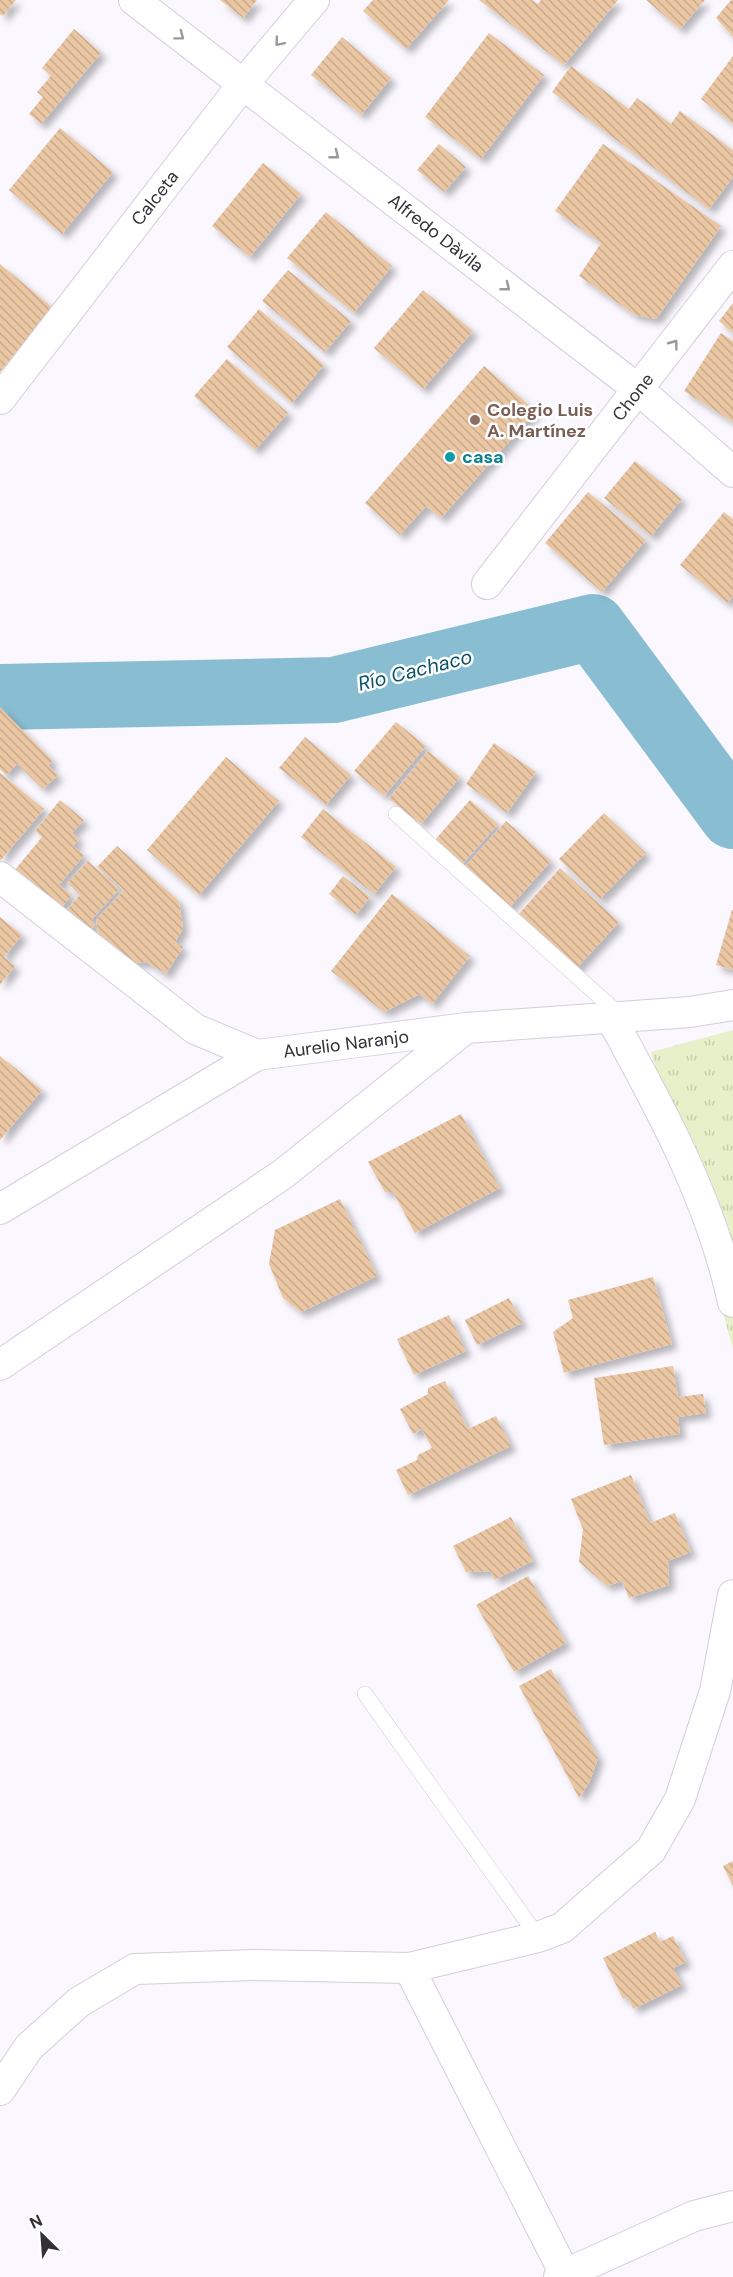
<svg xmlns="http://www.w3.org/2000/svg" width="733" height="2277" font-family="'DM Sans',sans-serif">
	<style>
		.grass { fill: url(#grass-tufts) }
		.lines { fill: none; stroke-linecap: round; stroke-linejoin: round }
		.river { stroke: #89bdd2; stroke-width: 66 }
		.building { fill: url(#building-back-hatch); filter: url(#shadow) }
		.service-casing { stroke: #d3ced9; stroke-width: 16 }
		.minor-casing { stroke: #d3ced9; stroke-width: 32 }
		.service { stroke: #fff; stroke-width: 15 }
		.minor { stroke: #fff; stroke-width: 30 }
		.oneway { stroke: #99989a }
		.education-dot { fill: #8d6e63; stroke: #fff; stroke-width: 2 }
		.culture-dot { fill: #0f9aa8; stroke: #fff; stroke-width: 2 }
		.labels { text-anchor: middle; dominant-baseline: central; stroke-width: 5; stroke-linejoin: round; paint-order: stroke }
		.street-label { font-size: 18px; fill: #333136; stroke: #fff }
		.education-label { font-size: 18px; font-weight: bold; fill: #785e54; stroke: #fff; text-anchor: start }
		.culture-label { font-size: 18px; font-weight: bold; fill: #0d838f; stroke: #fff; text-anchor: start }
		.water-label { font-size: 20px; font-style: italic; fill: #0a5268; stroke: #fff }
	</style>
	<defs>
		<pattern id="grass-tufts" width="24" height="20" patternUnits="userSpaceOnUse" patternTransform="scale(1.5)"><rect width="24" height="20" fill="#e6f0c9"/><path d="M3 7l-1-3M5 7V3M7 7l1-3M15 17l-1-3M17 17v-4M19 17l1-3" fill="none" stroke="#c6cead"/></pattern>
		<pattern id="building-back-hatch" width="6" height="6" patternUnits="userSpaceOnUse" patternTransform="scale(1.5)"><rect width="6" height="6" fill="#eac6a3"/><path d="M-1 5l2 2M0 0l6 6M5-1l2 2" fill="none" stroke="#c9ab8d"/></pattern>
		<filter id="shadow"><feDropShadow dx="5.5" dy="5.5" stdDeviation="3" flood-color="#0004"/></filter>
	</defs>
	<rect width="100%" height="100%" fill="#faf7fe"/>
	<!-- grass -->
	<path class="grass" d="M733,1030v319l-82,-297z"/>
	<g class="lines">
		<!-- river -->
		<path class="river" d="M0,697l334,-7 259,-63 140,189"/>
	</g>
	<!-- building -->
	<path class="building" d="M0,0h16l-13,16 -3,-2z
		M220,0h37l-14,18z
		M373,0h76l-43,49 -43,-38z
		M479,0h53l6,4 3,-4h77l-54,65z
		M646,0h59l-25,29z
		M731,0h2v37l-17,-19z
		M74,29l27,24 -60,71 -12,-10 14,-17 -6,-5 14,-16 -9,-8z
		M489,33l55,42 -63,84 -56,-42z
		M342,37l49,41 -30,37 -50,-40z
		M733,56v68l-32,-25z
		M571,66l58,43 8,-11 34,26 9,-13 53,39v27l-24,32 -157,-117z
		M60,128l53,44 -51,62 -53,-44z
		M439,144l27,23 -22,25 -27,-22z
		M603,144l118,82 -65,93 -21,-4 -56,-39 22,-33 -46,-32z
		M263,163l38,31 -51,63 -38,-31z
		M326,212l66,54 -38,47 -67,-55z
		M0,264l53,44 -53,64z
		M288,270l63,51 -26,31 -63,-51z
		M423,290l50,41 -50,58 -49,-41z
		M733,303v30l-14,-12z
		M259,309l65,56 -32,38 -65,-56z
		M721,333l12,8v81l-49,-31z
		M227,359l61,54 -33,37 -61,-54z
		M484,366l52,45 -95,107 -15,-12 -26,29 -35,-32z
		M635,461l47,38 -31,37 -47,-38z
		M588,492l58,48 -44,52 -57,-49z
		M724,512l9,7v77l-6,7 -47,-38z
		M0,707l53,54 -5,4 10,10 -15,14 -26,-25 -11,11 -6,-6z
		M396,722l30,24 -42,50 -30,-25z
		M305,737l46,38 -25,30 -47,-37z
		M494,743l42,29 -29,41 -41,-29z
		M428,751l32,26 -39,47 -32,-25z
		M226,757l53,44 -80,94 -52,-45z
		M0,773l44,36 -44,52z
		M60,800l24,20 -12,13 7,6 -6,7 11,9 -25,30 13,10 -17,20 -46,-38 33,-40 -7,-6z
		M470,800l28,24 -37,42 -27,-25z
		M323,809l73,58 -22,27 -73,-57z
		M604,813l42,40 -46,46 -41,-40z
		M506,821l45,40 -43,48 -45,-40z
		M117,846l62,55 4,28 -8,13 8,5 -17,27 -19,-12 -12,1 -34,-14 -5,-29 28,-30 -27,-23z
		M88,861l31,28 -27,30 3,7 -11,11 -23,-21 19,-21 -13,-12z
		M560,868l59,54 -44,48 -59,-53z
		M343,876l27,21 -14,18 -27,-21z
		M392,894l78,62 -38,48 -12,-10 -36,18 -53,-41z
		M732,910h1v60l-17,-5z
		M0,917l22,18 -18,22 11,9 -15,19z
		M0,1056l42,34 -42,50z
		M461,1114l39,74 -85,45 -22,-41h-8l-17,-30z
		M340,1199l37,77 -76,36 -18,-14 -14,-34 6,-34z
		M653,1277l19,67 -108,29 -11,-41 20,-14 -5,-18z
		M509,1298l13,25 -45,22 -12,-25z
		M449,1315l17,36 -52,24 -17,-36z
		M673,1366l5,31 25,-3 3,19 -28,4 2,17 -76,11 -10,-67z
		M445,1381l23,48 28,-13 15,30 -103,49 -12,-25 21,-10 1,-5 14,-7 -10,-19 -9,5 -13,-25 28,-15v-6z
		M631,1475l19,48 25,-10 16,39 -23,9 1,24 -40,13 -7,-17 -15,5 -28,-24 4,-33 -12,-30z
		M511,1517l22,44 -39,19 -3,-9 -25,1 -13,-26z
		M528,1576l38,67 -52,29 -38,-67z
		M551,1669l47,89 -9,25 -10,15 -60,-112z
		M733,1861v25l-10,-20z
		M655,1932l5,10 13,-6 13,26 -13,6 9,17 -49,24 -5,-12 -5,2 -20,-41z"/>
	<g class="lines">
		<!-- service casing -->
		<g class="service-casing">
			<path id="service" d="M396,814l224,201
				M365,1694l173,243"/>
		</g>
		<!-- minor casing -->
		<g class="minor-casing">
			<path id="minor" d="M134,0l505,390 94,82
				M0,399l243,-315 71,-84
				M487,584l246,-318
				M0,877l195,152 62,26
				M610,1016c50,91 101,184 123,286
				M0,1209l257,-154 209,-27 224,-16 43,-7
				M0,1365l283,-191 183,-146
				M409,1968l156,306
				M0,2090l29,-43 50,-45 56,-33 119,-4 155,3 129,-31 24,-9 89,-78 29,-51 35,-108 18,-96
				M559,2277l135,-61 39,-10"/>
		</g>
		<!-- service -->
		<use href="#service" class="service"/>
		<!-- minor -->
		<use href="#minor" class="minor"/>
	</g>
	<!-- one-way arrows -->
	<defs><path id="oneway-chevron" d="M-2-3.5L2.5 0L-2 3.5" fill="none" stroke-width="1.6" stroke-linecap="round" stroke-linejoin="round" transform="scale(1.5)"/></defs>
	<g class="oneway">
		<use href="#oneway-chevron" transform="translate(180 36) rotate(37)"/>
		<use href="#oneway-chevron" transform="translate(279 42) rotate(130)"/>
		<use href="#oneway-chevron" transform="translate(335 155) rotate(38)"/>
		<use href="#oneway-chevron" transform="translate(506 287) rotate(38)"/>
		<use href="#oneway-chevron" transform="translate(674 344) rotate(-53)"/>
	</g>
	<!-- markers -->
	<circle class="education-dot" cx="475" cy="420" r="6"/>
	<circle class="culture-dot" cx="450" cy="457" r="6"/>
	<g class="labels">
		<!-- street labels -->
		<g class="street-label">
			<text transform="translate(155 198) rotate(-52)">Calceta</text>
			<text transform="translate(436 233) rotate(38)">Alfredo Dàvila</text>
			<text transform="translate(633 397) rotate(-52)">Chone</text>
			<text transform="translate(346 1044) rotate(-7)">Aurelio Naranjo</text>
		</g>
		<!-- education labels -->
		<g class="education-label">
			<text x="487" y="410">Colegio Luis<tspan x="487" dy="21">A. Martínez</tspan></text>
		</g>
		<!-- culture labels -->
		<g class="culture-label">
			<text x="462" y="457">casa</text>
		</g>
		<!-- water labels -->
		<g class="water-label">
			<text transform="translate(415 670) rotate(-14)">Río Cachaco</text>
		</g>
	</g>
	<!-- north arrow -->
	<g transform="translate(42 2235) rotate(335)" stroke="#ffffff" stroke-width="4.5" paint-order="stroke">
	<path d="M0-4.5L10 22L0 15L-10 22Z" fill="#333136"/>
	<text y="-9" font-size="16" font-weight="bold" text-anchor="middle" fill="#333136">N</text>
	</g>
</svg>
